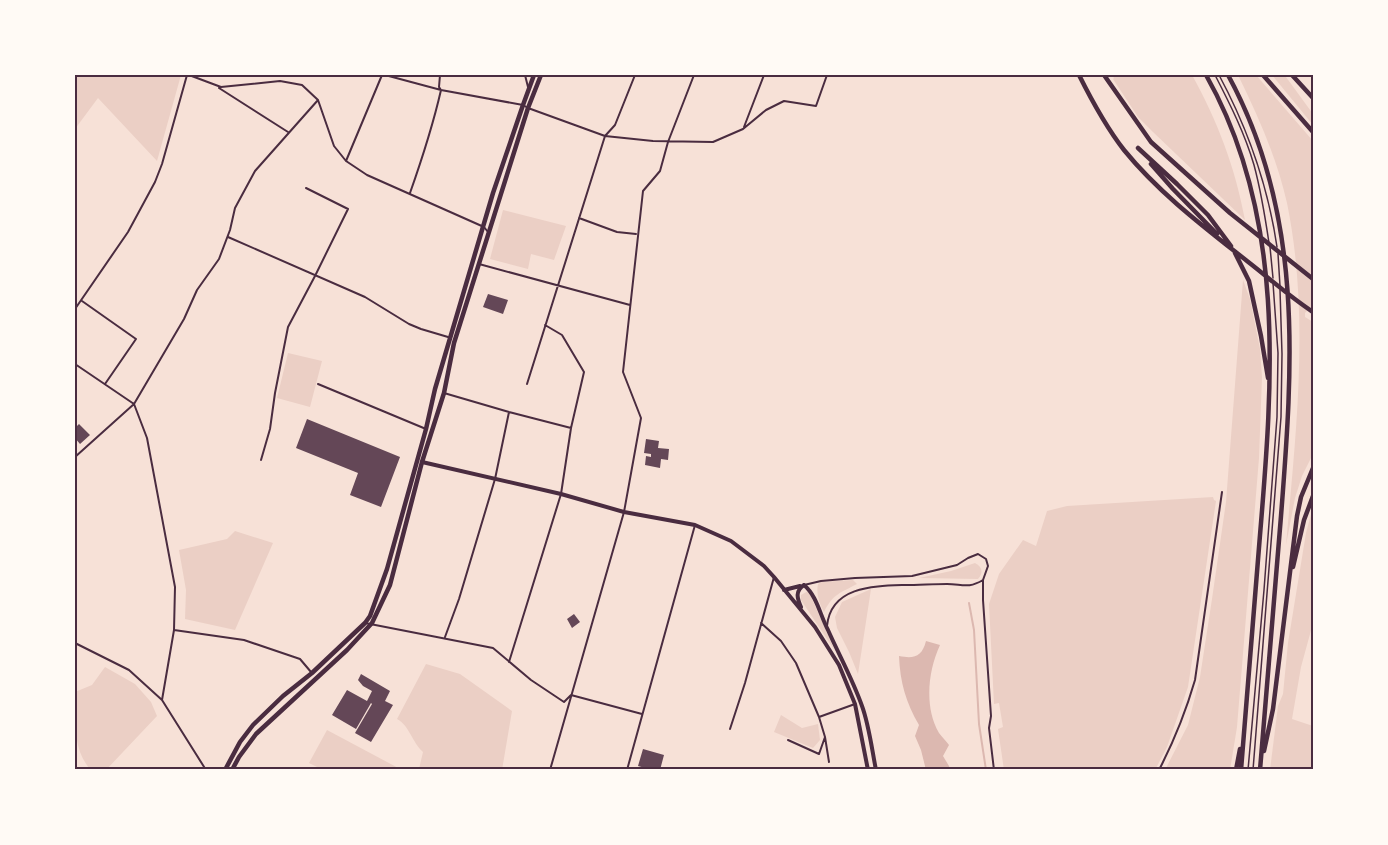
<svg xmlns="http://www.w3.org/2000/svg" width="1388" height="845" font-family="Lato,sans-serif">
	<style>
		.green { fill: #ebcfc5 }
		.water { fill: #dcb8b0 }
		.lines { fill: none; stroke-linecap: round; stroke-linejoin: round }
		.stream { stroke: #dcb8b0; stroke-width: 2 }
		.building { fill: #644757 }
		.service { stroke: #4a2c40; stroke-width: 1.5 }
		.minor { stroke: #4a2c40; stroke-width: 2 }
		.secondary { stroke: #4a2c40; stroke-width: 4 }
		.primary { stroke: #4a2c40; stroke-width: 4.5 }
		.trunk { stroke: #4a2c40; stroke-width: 4.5 }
		.neatline { fill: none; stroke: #4a2c40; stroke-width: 2 }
	</style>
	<rect width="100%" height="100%" fill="#f7e1d7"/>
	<!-- green -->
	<path class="green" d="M75,75h106l-24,86 -59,-63 -23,31z
		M1112,75h80c26,47 43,92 53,145l-92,-88 -15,-15 -25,-38 1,-1z
		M1238,75h18l57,66v163l-8,9v4l8,5v132l-11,22 -7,22 -9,47c10,-113 24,-230 1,-342 -10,-45 -29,-87 -49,-128z
		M1272,75h13l1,2 27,37v11z
		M503,210l63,16 -12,34 -23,-6 -3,15 -38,-10z
		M1243,280l7,19 10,50 2,28 -3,81 -22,269 -7,43h-65l23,-45 12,-48 12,-78 14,-97z
		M288,353l34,8 -12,46 -33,-9z
		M1213,497l1,3 2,1 -28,186 -21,60 -12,23h-151l-6,-41 5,-2 -4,-24 -5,1 -5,-100 10,-30 24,-34 13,6 11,-35 20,-5z
		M1313,507v116l-12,44 -9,52 21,7v44h-43l8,-64 5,-12 5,-51 18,-110z
		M235,531l38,12 -38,87 -50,-11 1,-29 -7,-40 48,-11z
		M975,563c7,4 9,9 3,16l-59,-1 32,-7z
		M853,580l4,4c-17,9 -24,10 -33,28 -5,-9 -8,-18 -6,-28l3,-2z
		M871,589l-13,85 -9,-22 -12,-24 -2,-11 7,-15z
		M808,591l1,1 26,59 -34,-51v-5z
		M426,664l34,10 52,37 -10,59h-81l-2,-1 4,-17c-11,-10 -14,-27 -26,-33z
		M105,667l30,17 16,18 6,14 -51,54h-15c-19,-20 -16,-52 -16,-78l17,-7z
		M781,715l21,13 16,-4 2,16 -7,8 -39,-16z
		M327,730l75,40h-79l-14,-7z"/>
	<!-- water -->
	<path class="water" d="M926,641l14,4c-12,26 -16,62 -1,88 3,4 7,8 10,12l-6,11 6,10 1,4h-24l-5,-20 -6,-14 4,-11c-13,-22 -19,-43 -20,-69 15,3 23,1 27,-15z"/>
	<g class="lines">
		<!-- stream -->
		<path class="stream" d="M969,603l5,27 5,94 7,46"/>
	</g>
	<!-- building -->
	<path class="building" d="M488,294l20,6 -5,14 -20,-7z
		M307,419l93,38 -19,50 -31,-12 8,-22 -62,-25z
		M79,424l11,11 -10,9 -5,-6v-10z
		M646,439l13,2 -1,7 11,1 -1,11 -7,-1 -1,9 -15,-3 1,-9 5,1v-3l-7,-1z
		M574,614l6,8 -8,6 -5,-9z
		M361,674l29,17 -5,10 8,4 -22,37 -16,-9 17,-29 -1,-1 -15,26 -24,-14 15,-25 20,11 5,-10 -9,-5 -5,-6z
		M643,749l21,6 -4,15h-8l-14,-4z"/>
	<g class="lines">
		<!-- service -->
		<path class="service" d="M1215,75c15,29 30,59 39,90 7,26 11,51 15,78
			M1219,75c29,54 49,111 58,172
			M1270,247l3,31
			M1278,254l2,32
			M1248,770l16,-180 13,-173 1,-64 -5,-70
			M1253,770l28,-353 1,-63 -2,-64"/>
		<!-- minor -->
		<path class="minor" d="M189,75l32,12 59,-6 22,4 16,15 16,46 12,15 21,14 117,52 4,5
			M385,75l56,15 82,15 5,3 77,28 48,5 60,1 30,-13 23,-19 18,-9 32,5 11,-31
			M525,75l3,12
			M219,88l69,44
			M744,127l20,-52
			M346,161l36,-86
			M410,193c12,-34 23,-68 31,-103l-2,-3 1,-12
			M579,218l38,14 19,2
			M228,237l137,60 44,27 12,5 27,8
			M479,264l151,41
			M82,301l54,38 -31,45
			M75,309l53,-77 27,-50 7,-18 25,-89
			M75,364l59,40
			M318,384l108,45
			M527,384l78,-248 10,-11 20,-50
			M444,393l65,19 62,16
			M134,404l13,34 28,149 -1,43 -12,70
			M75,457l59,-53 50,-85 13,-29 22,-31 11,-29 5,-22 20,-37 63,-71
			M261,460l9,-31 5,-36 13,-66 27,-51 33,-67 -42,-21
			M804,585l17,-4 34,-3 57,-2 45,-11 11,-7 10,-4 8,5 2,7 -5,14v20l8,116 -2,12 5,42
			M365,623l128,25 38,32 33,22 7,-7 71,19
			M761,623l20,18 15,22 23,54 36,-13
			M827,626c4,-40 47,-40 78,-41 14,0 28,-1 42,-1 15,0 21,5 36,-4
			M174,630l70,10 56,19 11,13
			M445,637l14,-38 36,-120 14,-67
			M75,643l54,27 33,30 44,70
			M509,662l52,-168 10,-66 13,-56 -22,-37 -17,-10
			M819,717l6,20 4,25
			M730,729l15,-46 29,-106
			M788,740l31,14 6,-17
			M550,770l74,-258 17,-94 -18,-46 20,-181 17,-20 8,-29 26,-67
			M627,770l68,-245
			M1159,770c15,-29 27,-59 36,-90l27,-188"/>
		<!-- secondary -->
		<path class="secondary" d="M422,462l139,32 63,18 71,13 36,16 33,25 10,11 41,50 24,38 16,39 13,66
			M804,585c13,11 16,30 24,45 11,25 25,50 34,76 7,19 10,44 14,64
			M784,590l16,-4
			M801,607c-4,-9 -6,-16 3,-22"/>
		<!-- primary -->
		<path class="primary" d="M225,770l15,-28 13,-17 30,-29 29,-23 53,-50 5,-7 17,-47 39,-140 9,-40 58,-196 30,-88 11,-30
			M232,770l7,-13 17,-23 91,-84 25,-27 18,-38 32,-123 22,-69 10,-50 74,-235 13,-33"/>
		<!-- trunk -->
		<path class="trunk" d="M1079,75c13,26 27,52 45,75 35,43 80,77 123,111 22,17 43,36 66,51
			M1104,75l47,67 79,71 83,66
			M1206,75c80,141 67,305 54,460 -6,78 -13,157 -19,235
			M1228,75c76,139 65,289 53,441 -7,84 -14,169 -21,254
			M1263,75l50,57
			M1292,75l21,23
			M1138,148l39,36 31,31 23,31
			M1151,164l22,25 44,45
			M1235,253l14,28 12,55 7,42
			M1293,567l11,-47 9,-24
			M1264,751l9,-42 24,-193 4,-19 12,-29
			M1236,770l4,-21"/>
	</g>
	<!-- border -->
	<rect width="1388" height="845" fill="none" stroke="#fffaf5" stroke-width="153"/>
	<rect x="76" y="76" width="1236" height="692" class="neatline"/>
</svg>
